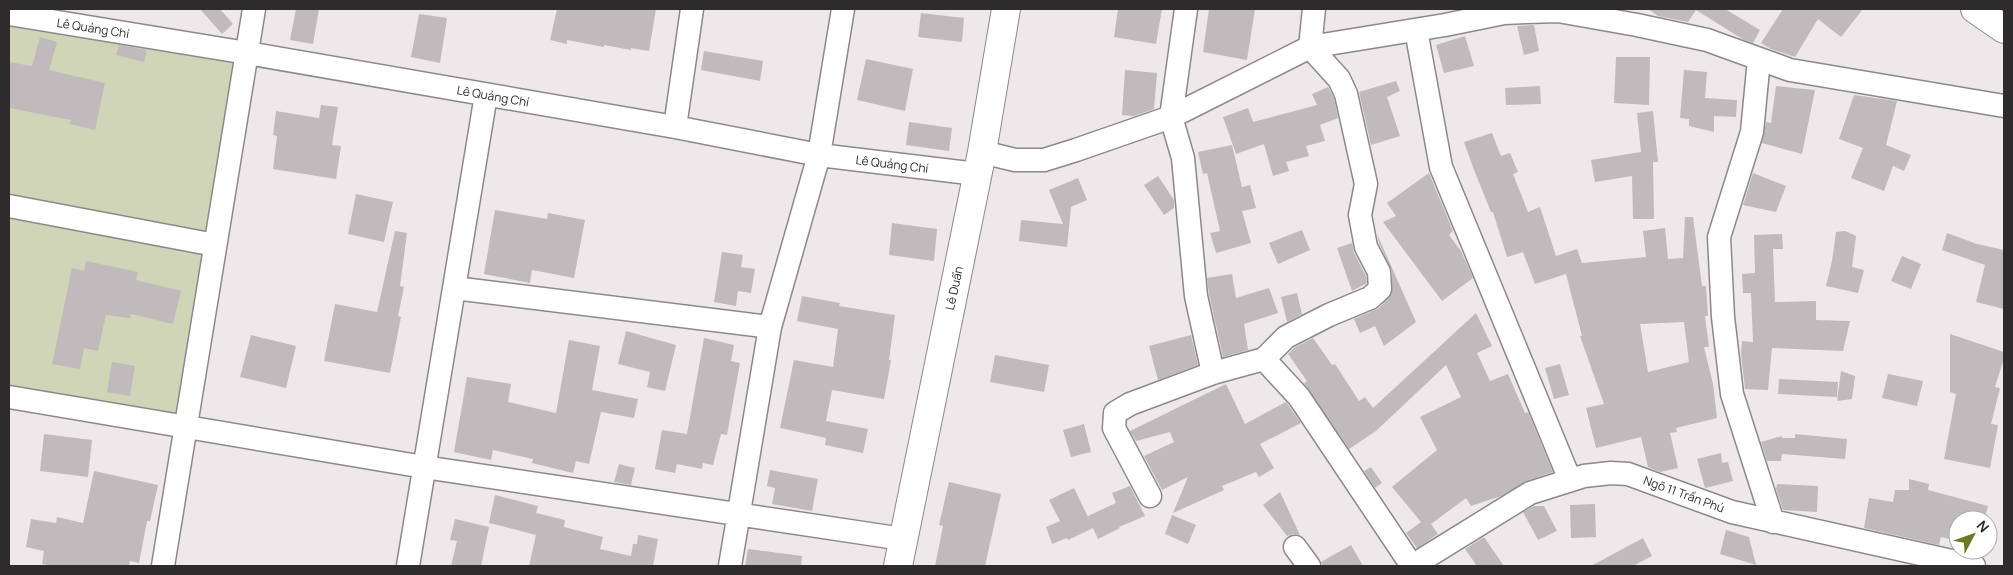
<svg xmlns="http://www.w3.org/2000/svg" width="2013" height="575" font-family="Manrope,sans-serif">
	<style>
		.green { fill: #d0d5b7 }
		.building { fill: #c0babc; fill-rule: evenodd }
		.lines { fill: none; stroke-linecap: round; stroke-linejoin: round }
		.minor-casing { stroke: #8e888a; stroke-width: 25 }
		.major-casing { stroke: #8e888a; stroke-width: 30 }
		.minor { stroke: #fff; stroke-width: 22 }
		.major { stroke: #fff; stroke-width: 28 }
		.labels { text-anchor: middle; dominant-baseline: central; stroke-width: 4; stroke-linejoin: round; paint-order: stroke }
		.street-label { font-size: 12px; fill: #2d2b2c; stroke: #fff }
	</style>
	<rect width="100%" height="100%" fill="#eee8ea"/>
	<!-- green -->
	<path class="green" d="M9,14l231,38 -30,185 -201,-34z
		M9,206l199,38 -29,181 -170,-31z"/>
	<!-- building -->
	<path class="building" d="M200,9h20l13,15 -11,10z
		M296,9h23l-6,35 -23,-4z
		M557,9h99l-7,42 -18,-3v2l-27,-5v2l-37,-7v4l-17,-4z
		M1118,9h44l-6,35 -42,-7z
		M1209,9h46l-8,51 -44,-8z
		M1648,9h77l35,21 -7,13 -9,-3 -48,-30 -8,12 -30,-6z
		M1783,9h80l-22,28 -23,-18 -23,38 -24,-8 -10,-6z
		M921,13l43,5 -2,24 -44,-5z
		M419,14l28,4 -7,45 -29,-6z
		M1534,25l5,26 -15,4 -7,-29z
		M1465,36l9,30 -30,7 -8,-28z
		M40,37l17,5 -8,28 56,13 -10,47 -25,-6 1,-4 -62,-12v-46l23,4z
		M119,45l28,5 -3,12 -28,-7z
		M704,51l59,10 -3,20 -59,-11z
		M1616,57h34l-1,48 -35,-2z
		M866,59l47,10 -8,42 -48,-11z
		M1125,70l32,3 -3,36 -20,7 -12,-1z
		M1684,70l23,2 -2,26 32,2 -1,17 -22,-1v16l-25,-6v-7l-9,-1z
		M1396,81l4,10 -13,6 13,39 -29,9 -12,-53z
		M1540,86l1,18 -35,1 -1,-17z
		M1776,86l39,4 -13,64 -40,-11 4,-21 5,1z
		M1328,87l6,11 4,20 -18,7 5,16 -19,5 3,10 -23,6 3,9 -16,5 -9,-32 -28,10 -13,-37 25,-9 5,14 64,-17 -5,-11z
		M1854,95l43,6 -11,44 25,10 -7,16 -11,-5 -9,25 -33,-13 12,-30 -24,-9z
		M321,105l17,2 -6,38 9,1 -5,33 -63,-10 4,-33 -4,-1 3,-24 43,7z
		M1653,111l5,51h-5l1,57h-21l-1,-43 -37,6 -4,-22 50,-8 -4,-39z
		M909,122l43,6 -3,23 -43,-6z
		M1492,133l9,23 9,-3 8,19 -5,2 15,38 12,-5 16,49 21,-7 5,14 64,-6 -3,-26 22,-3 3,31 15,-1 2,-41h8l9,69h4l2,30h-3l4,31h-5l9,37 4,34 -41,10 1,4 -7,1 8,35 -18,4 -12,-5 -7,-30 -45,11 -10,-40 18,-4 -24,-68h2l-16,-62 -31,10 -12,-32 -16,5 -14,-45h-2l-17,-42 -10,-28zM1684,322l5,40 -41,10 -8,-48z
		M1232,145l10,42 8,-2 6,23 -14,3 9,32 -35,10 -6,-20 10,-2 -13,-58 -4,1 -5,-22z
		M1429,173l24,58 -4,4 12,16 12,27 -31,23 -59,-79 13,-6 -9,-13z
		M1753,173l33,13 -10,26 -33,-7z
		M1158,176l16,24v8l-10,7 -20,-30z
		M1078,178l9,22 -16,7 -4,40 -48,-6 2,-21 42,4 -14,-34z
		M356,194l37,8 -9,40 -36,-8z
		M495,210l52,9 1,-6 37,7 -11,58 -42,-8 -2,13 -46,-9z
		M892,223l45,6 -3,32 -45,-6z
		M1302,230l8,20 -32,14 -9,-21z
		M395,231l12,2 -7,53 4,1 -6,29 3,1 -11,56 -66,-12 11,-57 42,8z
		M1845,231l11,5 -4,31 12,3 -6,23 -32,-7 6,-25 4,-29z
		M1947,233l30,11 27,6v59l-28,-7 9,-37 -43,-15z
		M1377,234l39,88 -32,24 -9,-20 -15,7 -6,-14 25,-11 13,-14v-23l-13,-28z
		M1782,234l1,15h-10l2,53 41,-1v19l34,1 -7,30 -71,-3 -4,42 -23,-1 -4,-35 1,-13 11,1 -2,-49h-8l-1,-19 13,-1 -1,-38z
		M1352,243l2,10 12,23 1,7 -15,8 -15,-43z
		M722,252l21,3 -2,12 14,2 -4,24 -13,-2 -2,15 -22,-4z
		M1902,256l19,8 -10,25 -20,-8z
		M86,261l52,11 -2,8 45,11 -8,33 -42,-10 -1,4 -24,-3 -8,36 -14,-3 -4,21 -28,-5 20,-96 12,3z
		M1232,274l4,24 33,-10 9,25 -34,11 4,26 -25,7 -14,-63 -2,-16z
		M1297,293l5,21 -15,8 -6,-25z
		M802,296l38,7 -1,3 56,9 -6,45h2l-7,39 -52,-9 -6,31 42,8 -5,24 -38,-8 1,-7 -46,-10 14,-68 39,7 5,-38 -41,-8z
		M1476,313l16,33 -15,7 13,28 18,-7 17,39 3,-1 25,60 -27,9 -25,15 -30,10 -5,-8 -35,26 7,10 -21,14 -11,-15 15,-11 -29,-35 45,-37 -17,-33 41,-20 -15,-32 -70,66 -27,18 -45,-66 3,-2 -19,-27 6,-6 19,-10 19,27 3,-1 24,37 6,-4 8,11z
		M626,331l50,14 -11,46 -18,-4 3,-15 -32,-8z
		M1950,334l54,18v6l-9,29 5,1 -9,36 7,1 -8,43 -46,-9 12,-65 -6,-2z
		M251,335l45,11 -10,42 -46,-11z
		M1191,335l7,30 -40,15 -9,-34z
		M704,338l30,7 -3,16 9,2 -13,72 -6,-1 -8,31 -10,-2 -1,6 -25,-5 -2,9 -20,-4 7,-39 25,4z
		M569,340l31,6 -8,44 46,9 -4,19 -33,-6 -12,52 -13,-3 -3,12 -41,-10 1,-4 -40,-9 -2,10 -37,-8 13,-75 44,7 -3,18 48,11z
		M995,355l54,10 -5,27 -54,-10z
		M112,362l23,4 -5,30 -23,-4z
		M1560,364l9,31 -15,4 -9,-31z
		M1841,371l14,5 -3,23 -15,2z
		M1888,374l35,7 -6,25 -35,-8z
		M1779,379l59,3 -1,15 -59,-3z
		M1226,384l19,40 41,-22 15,21 -41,21 14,24 -15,9 -3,-5 -34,14 2,4 -51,23 15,-36 -26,13 -18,-34 30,-14 -4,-10 -34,9 -6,-10z
		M1084,424l7,28 -20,5 -8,-27z
		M44,434l48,6 -4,37 -48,-6z
		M1795,434l52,5 -2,20 -63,-5 -1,7h-14l-6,-19 21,-6v2h13z
		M1721,453l1,10 6,-1 5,19 -28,7 -8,-29z
		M619,464l16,4 -4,17 -17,-3z
		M1371,467l11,16 -7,5 -11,-17z
		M770,470l48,9 -6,32 -40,-7 3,-16 -8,-2z
		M94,471l64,14 -8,36h-3l-8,42 -9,-2 -1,5h-76l-11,-2 2,-13 -18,-4 5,-28 25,4 1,-6 26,6z
		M1909,479l20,5 -1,6 60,16 -4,14h-26v21l-17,-4 -2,8 -75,-17 5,-30 24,4 2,-12h14z
		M949,482l52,12 -16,72h-50l8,-40 -4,-1z
		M1777,484l41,2 -1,26 -34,-2 -7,-21z
		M1130,486l15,30 -26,11 1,1 -22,11 -5,-11 -25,12 -1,-2 -15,6 -6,-17 14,-6 -11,-21 25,-12 15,31 -1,-3 28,-13 -4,-10z
		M1280,492l20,43 -7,-1 -6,2 -24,-31z
		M495,495l43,11 -2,7 29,7 -1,7 39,10 -3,12 31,7 2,-12h4l1,-9 20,4 -5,27h-124l7,-31 -47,-12z
		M1595,504l1,33 -25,1 -1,-33z
		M1534,506h10l13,25 -19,9 -15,-28z
		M1172,515l24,10 -8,19 -23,-10z
		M455,519l34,8 -8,39h-30l6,-25 -7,-1z
		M1726,530l23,7 7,28 -36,-11z
		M1484,537l20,29h-27l-12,-17z
		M1643,538l9,18 -19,10h-42z
		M1351,545l12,21h-41l-1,-4z
		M748,549l54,7 -1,10h-56z"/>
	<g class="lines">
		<!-- minor casing -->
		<g class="minor-casing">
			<path id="minor" d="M1186,9l-15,108 12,41 13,138 17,77
				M9,14l238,39 428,74 144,28 158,19
				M1416,30l25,137 129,313
				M1759,59l-7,73 -33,105 4,80 9,77 41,128
				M675,127l17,-118
				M982,152l33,8h29l32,-10 95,-33 139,-70 135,-22 59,-12 22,-1 32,-1 79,14 70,15 83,30 214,36
				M9,206l206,39
				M454,288l316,39
				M1264,359l35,38 113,169
				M9,397l415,70 479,72
				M1150,496l-36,-68 1,-15 15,-9 83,-31 51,-14 22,-22 43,-22 41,-17 10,-9 -1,-17 -13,-25 -6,-32 6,-31 -20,-90 -7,-15 -29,-32 4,-38
				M1295,547l14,19
				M163,566l91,-557
				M408,566l78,-471
				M730,566l40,-239 49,-172 24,-146
				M1412,566l118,-73 54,-17 27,-3 17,1 104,38 242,54"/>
		</g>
		<!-- major casing -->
		<g class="major-casing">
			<path id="major" d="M1975,9l29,20
				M898,566l84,-414 24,-143"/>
		</g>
		<!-- minor -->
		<use href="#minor" class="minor"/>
		<!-- major -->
		<use href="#major" class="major"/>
	</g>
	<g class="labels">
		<!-- street labels -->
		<g class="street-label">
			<text transform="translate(93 28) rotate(9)">Lê Quảng Chí</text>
			<text transform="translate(493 96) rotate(10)">Lê Quảng Chí</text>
			<text transform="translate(892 164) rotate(7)">Lê Quảng Chí</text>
			<text transform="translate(954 288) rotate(-78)">Lê Duẩn</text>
			<text transform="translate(1684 494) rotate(20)">Ngõ 11 Trần Phú</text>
		</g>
	</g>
	<!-- border -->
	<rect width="2013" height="575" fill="none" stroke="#2d2b2c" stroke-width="20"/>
	<!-- north arrow -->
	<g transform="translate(1973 535) rotate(49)"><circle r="24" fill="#ffffff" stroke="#abaaab"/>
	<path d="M0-4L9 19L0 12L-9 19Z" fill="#707821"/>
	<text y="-8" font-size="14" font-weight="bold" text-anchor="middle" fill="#2d2b2c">N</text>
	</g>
</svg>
